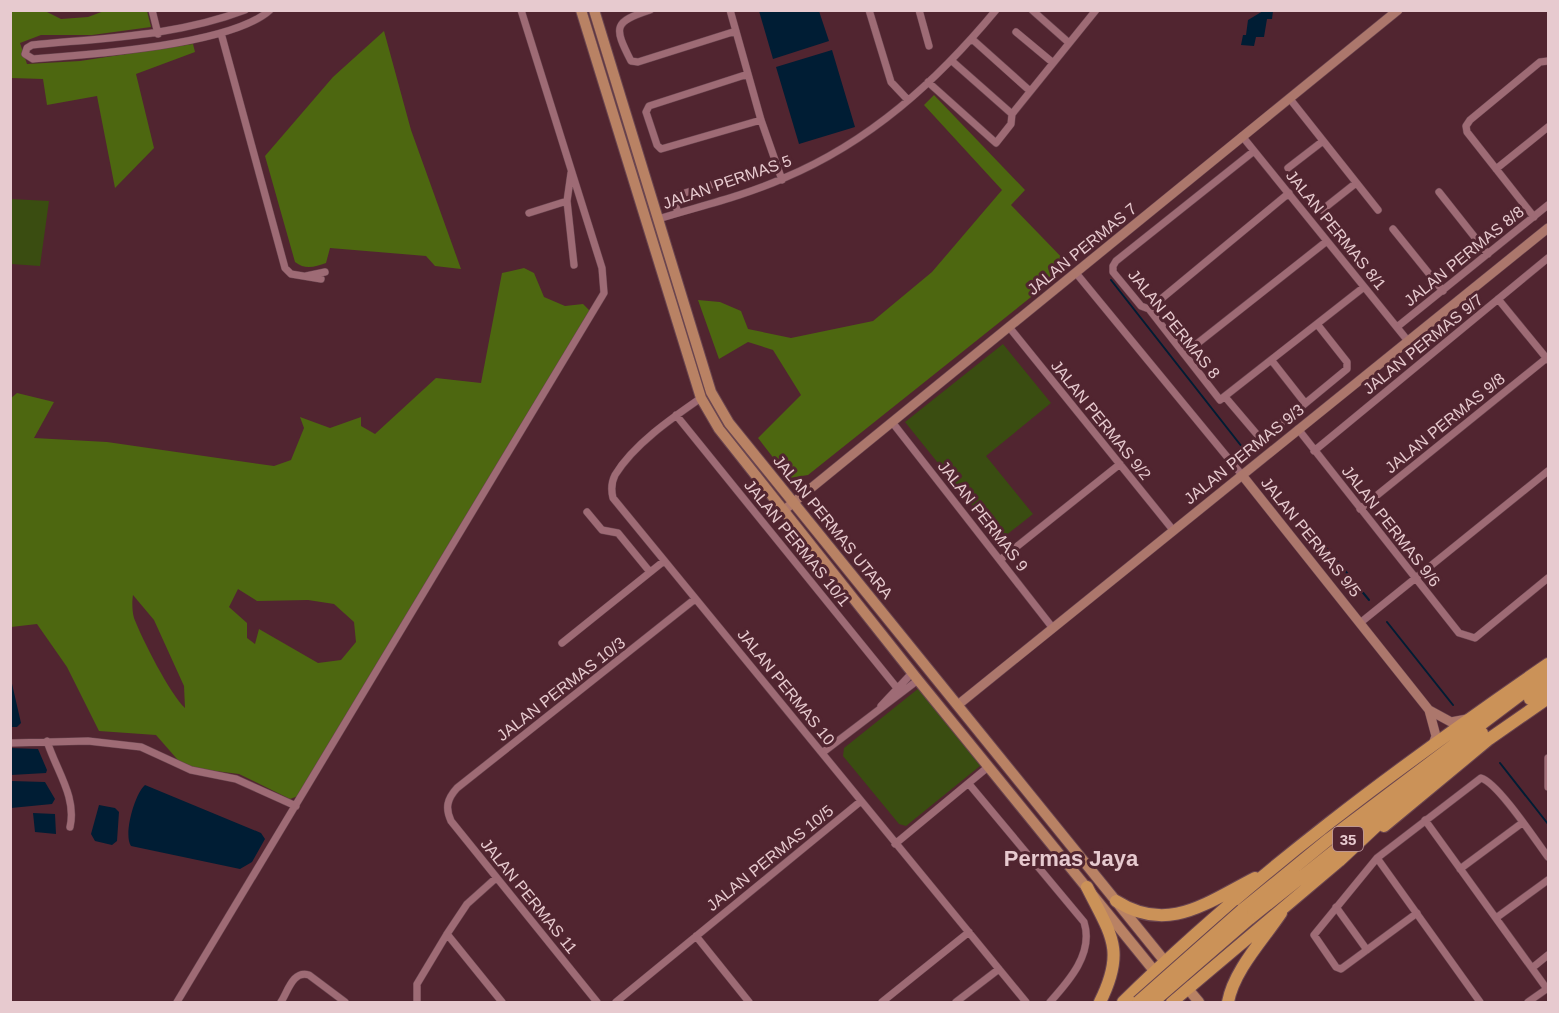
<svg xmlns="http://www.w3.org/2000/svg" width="1559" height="1013" font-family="Helvetica,sans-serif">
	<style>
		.green { fill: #3a4d11 }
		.forest { fill: #4d6710; fill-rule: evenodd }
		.water { fill: #001d34 }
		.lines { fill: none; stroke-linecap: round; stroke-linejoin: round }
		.stream { stroke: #001d34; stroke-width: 2 }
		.street-casing { stroke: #6a454f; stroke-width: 8 }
		.secondary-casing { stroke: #6a454f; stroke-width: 10 }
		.primary-casing { stroke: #6a454f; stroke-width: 12 }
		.highway-casing { stroke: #6a454f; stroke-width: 14 }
		.street { stroke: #9e6b75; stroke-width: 7 }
		.secondary { stroke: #ac776c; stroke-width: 9 }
		.primary { stroke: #b98264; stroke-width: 10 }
		.highway { stroke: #cb9258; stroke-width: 12 }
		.highway-bridge-casing { stroke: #6a454f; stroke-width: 14; stroke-linecap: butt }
		.highway-bridge { stroke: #cb9258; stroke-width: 12 }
		.labels { text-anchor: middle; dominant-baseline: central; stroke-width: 6; stroke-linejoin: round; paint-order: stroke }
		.shield { fill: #512530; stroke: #ba989f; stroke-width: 1.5 }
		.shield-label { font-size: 15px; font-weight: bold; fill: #e7cacf }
		.street-label { font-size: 16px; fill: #e7cacf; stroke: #512530 }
		.district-label { font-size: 22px; font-weight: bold; fill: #e7cacf; stroke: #512530 }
	</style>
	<rect width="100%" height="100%" fill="#512530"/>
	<!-- green -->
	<path class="green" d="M11,199l38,2 -9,65 -29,-2z
		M1003,344l48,59 -65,53 47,58 -33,26 -95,-118z
		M919,688l62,74 -1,4 -74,60 -7,-2 -56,-68 1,-8z"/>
	<!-- forest -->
	<path class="forest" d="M11,11h34l16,8 27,-2 16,-6h43l4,16 -59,8h-51l-21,8 7,21 53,-3 113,-17 2,8 -59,22 18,74 -39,40 -18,-92 -50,9 -4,-26 -32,-1z
		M384,31l27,99 50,139 -26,-3 -9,-10 -96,-8 -4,15c-11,4 -21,7 -31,-1l-30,-106 68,-79z
		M934,95l91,95 -14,15 59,61 -262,209 -19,3 -31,-40 43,-43 -28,-45 -25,-8 -29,17 -21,-59 22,2 21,9 7,18 43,9 82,-17 59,-49 70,-82 -78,-85z
		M524,268l10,5 10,24 21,9 18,-2 8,8 -293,484 -8,3 -51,-25 -55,-7 -28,-32 -57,-4 -32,-64 -30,-43 -26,3 -1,-228 7,-6 37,9 -20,36 73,4 167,24 17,-6 13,-32 -4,-11 30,11 31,-11v9l14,8 61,-56 45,5 21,-110zM238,589l19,12 51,-1 26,4 20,18 2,20 -15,18 -23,3 -59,-34 -4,15 -8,-6v-15l-18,-16zM133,595l21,25 30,66 1,22c-15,-14 -43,-69 -51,-90 -2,-7 -2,-17 -1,-23z"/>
	<!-- water -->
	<path class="water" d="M759,11h60l10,30 -56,18z
		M1263,11h10l-1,8h-5l-3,18h-8l-2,9 -13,-1 2,-10h3l2,-15z
		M832,50l23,77 -56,17 -23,-77z
		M10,675l11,48 -4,4h-6z
		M11,748l27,1 9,21 -1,3 -35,2z
		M11,781l34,1 10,17 -3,5 -41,4z
		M145,785l116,48 4,6 -13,23 -12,7 -109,-23c-8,-11 4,-53 14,-61z
		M99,805l16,3 4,4 -2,29 -5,4 -17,-4 -4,-7z
		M33,813l22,1 1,20 -21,-2z"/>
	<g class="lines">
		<!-- stream -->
		<path class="stream" d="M1111,280l135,172
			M1311,529l58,71
			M1387,622l66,83
			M1500,763l48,61"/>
		<!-- street casing -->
		<g class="street-casing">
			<path id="street" d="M152,10l6,24
				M245,10c-68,26 -142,28 -213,35l-5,3 -2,6 8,5c55,-4 199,-14 237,-49
				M650,10c-36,12 -37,16 -19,51l7,1 98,-31
				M730,10l31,110 21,60
				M869,10l22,72 17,18
				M919,10l10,36
				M1032,10l36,32
				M1016,32l36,30
				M221,33l64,235 6,6 30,5
				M972,39l58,52
				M952,61l60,53
				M748,74l-99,32 -3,6 11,33 4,4 100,-29
				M928,82l68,61 15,-19 1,-10
				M1290,99l88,111
				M1012,114l84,-104
				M1242,136l166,205
				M1254,151l-138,110 -3,5v6l28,34 8,3 71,91 144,-113
				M1288,168l35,-27
				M1496,169l52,-42
				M571,173l-4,28 7,64
				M1439,192l49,62
				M1322,210l34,-27
				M529,213l38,-12
				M678,213l-4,-13 4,-5 99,-30
				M1534,217l-67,-85 -1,-6 4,-6 70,-58 8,-1
				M658,219c42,-13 86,-23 126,-41 86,-36 153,-97 212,-168
				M1393,229l50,62
				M1076,273l166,202
				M306,276l19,-4
				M1498,299l50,61
				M1149,309l140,-116
				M1009,327l164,203
				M1397,327l151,-122
				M1184,354l143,-113
				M1272,361l33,42
				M701,398c-29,20 -67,46 -86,77 -4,8 -4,15 -2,23l413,504
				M1226,398l34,40 7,-3 80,-66v-7l-30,-38
				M676,415l221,273
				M892,422l160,205
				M1298,429l161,204 16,5 73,-60
				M1314,451l234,-193
				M1360,509l188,-152
				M587,512l15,18 16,3 32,39
				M1000,560l120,-96
				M1360,623l188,-152
				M562,643l102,-82
				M881,706l31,-33
				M47,741c9,29 30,56 23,86
				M10,743l78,-2 53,6 50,23 45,9 60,27
				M822,753l96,-73
				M1548,758v29
				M969,784l115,138c10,31 -15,59 -34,80
				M1425,820l122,169
				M895,844l93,-77
				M1377,858l103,144
				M1460,869l62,-46
				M1336,907l31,43
				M1417,913l-76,56 -5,-2 -22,-32 63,-77 104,-80c17,5 55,63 67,79
				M1496,918l52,-38
				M447,934l55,68
				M696,936l53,66
				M1532,968l16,-13
				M177,1002l427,-709 -2,-25 -81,-258
				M281,1002c7,-11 12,-32 28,-27l36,27
				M417,1002v-18l30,-50 20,-30 29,-26
				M597,1002l-146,-181c-6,-13 -4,-22 6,-33l238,-189
				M616,1002l245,-201
				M882,1002l87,-70
				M956,1002l43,-33
				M1528,1002l20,-14"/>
		</g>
		<!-- secondary casing -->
		<g class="secondary-casing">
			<path id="secondary" d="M1242,475l187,235 22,12 16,-3
				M783,511l615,-501
				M959,704l589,-476
				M1429,710l7,26 -4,11"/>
		</g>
		<!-- primary casing -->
		<g class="primary-casing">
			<path id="primary" d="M581,10l120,388 18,31 199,251 242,298
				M594,10l117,382 18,31 442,546
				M1183,983l16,19"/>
		</g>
		<!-- highway casing -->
		<g class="highway-casing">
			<path id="highway" d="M1530,699l18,-13
				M1384,826l105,-87 59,-41
				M1087,887c24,48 39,63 13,115
				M1116,901c52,33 90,2 139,-23
				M1242,910l87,-71 219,-165
				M1249,919l233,-186
				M1123,1002c129,-127 277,-236 425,-338
				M1172,1002l167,-141 48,-45
				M1228,1002c6,-32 35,-62 53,-89"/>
		</g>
		<!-- street -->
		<use href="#street" class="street"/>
		<!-- secondary -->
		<use href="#secondary" class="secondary"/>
		<!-- primary -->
		<use href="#primary" class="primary"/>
		<!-- highway -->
		<use href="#highway" class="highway"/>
		<!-- highway-bridge casing -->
		<g class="highway-bridge-casing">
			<path id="highway-bridge" d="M1138,1002l104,-92
				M1153,1002l96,-83"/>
		</g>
		<!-- highway-bridge -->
		<use href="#highway-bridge" class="highway-bridge"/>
	</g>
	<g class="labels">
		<!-- shield labels -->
		<rect class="shield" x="1333" y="827" width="30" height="24" rx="4.5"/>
		<g class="shield-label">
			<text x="1348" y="839">35</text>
		</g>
		<!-- street labels -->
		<g class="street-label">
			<text transform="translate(727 182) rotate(-19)">JALAN PERMAS 5</text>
			<text transform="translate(1336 230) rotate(51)">JALAN PERMAS 8/1</text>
			<text transform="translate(1082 249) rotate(-39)">JALAN PERMAS 7</text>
			<text transform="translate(1464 256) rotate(-39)">JALAN PERMAS 8/8</text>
			<text transform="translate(1174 324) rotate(51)">JALAN PERMAS 8</text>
			<text transform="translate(1423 344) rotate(-39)">JALAN PERMAS 9/7</text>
			<text transform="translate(1101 420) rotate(51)">JALAN PERMAS 9/2</text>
			<text transform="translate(1445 423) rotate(-39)">JALAN PERMAS 9/8</text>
			<text transform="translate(1244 454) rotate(-39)">JALAN PERMAS 9/3</text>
			<text transform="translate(983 516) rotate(52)">JALAN PERMAS 9</text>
			<text transform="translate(1391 526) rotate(52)">JALAN PERMAS 9/6</text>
			<text transform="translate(833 527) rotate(51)">JALAN PERMAS UTARA</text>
			<text transform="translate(1311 537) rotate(51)">JALAN PERMAS 9/5</text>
			<text transform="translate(797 543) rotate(51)">JALAN PERMAS 10/1</text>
			<text transform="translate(786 687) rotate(51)">JALAN PERMAS 10</text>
			<text transform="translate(561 689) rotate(-38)">JALAN PERMAS 10/3</text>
			<text transform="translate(770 858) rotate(-39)">JALAN PERMAS 10/5</text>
			<text transform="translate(529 896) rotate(51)">JALAN PERMAS 11</text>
		</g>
		<!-- district labels -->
		<g class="district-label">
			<text x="1071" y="858">Permas Jaya</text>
		</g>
	</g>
	<!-- border -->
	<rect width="1559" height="1013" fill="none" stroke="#e7cacf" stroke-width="24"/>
</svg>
